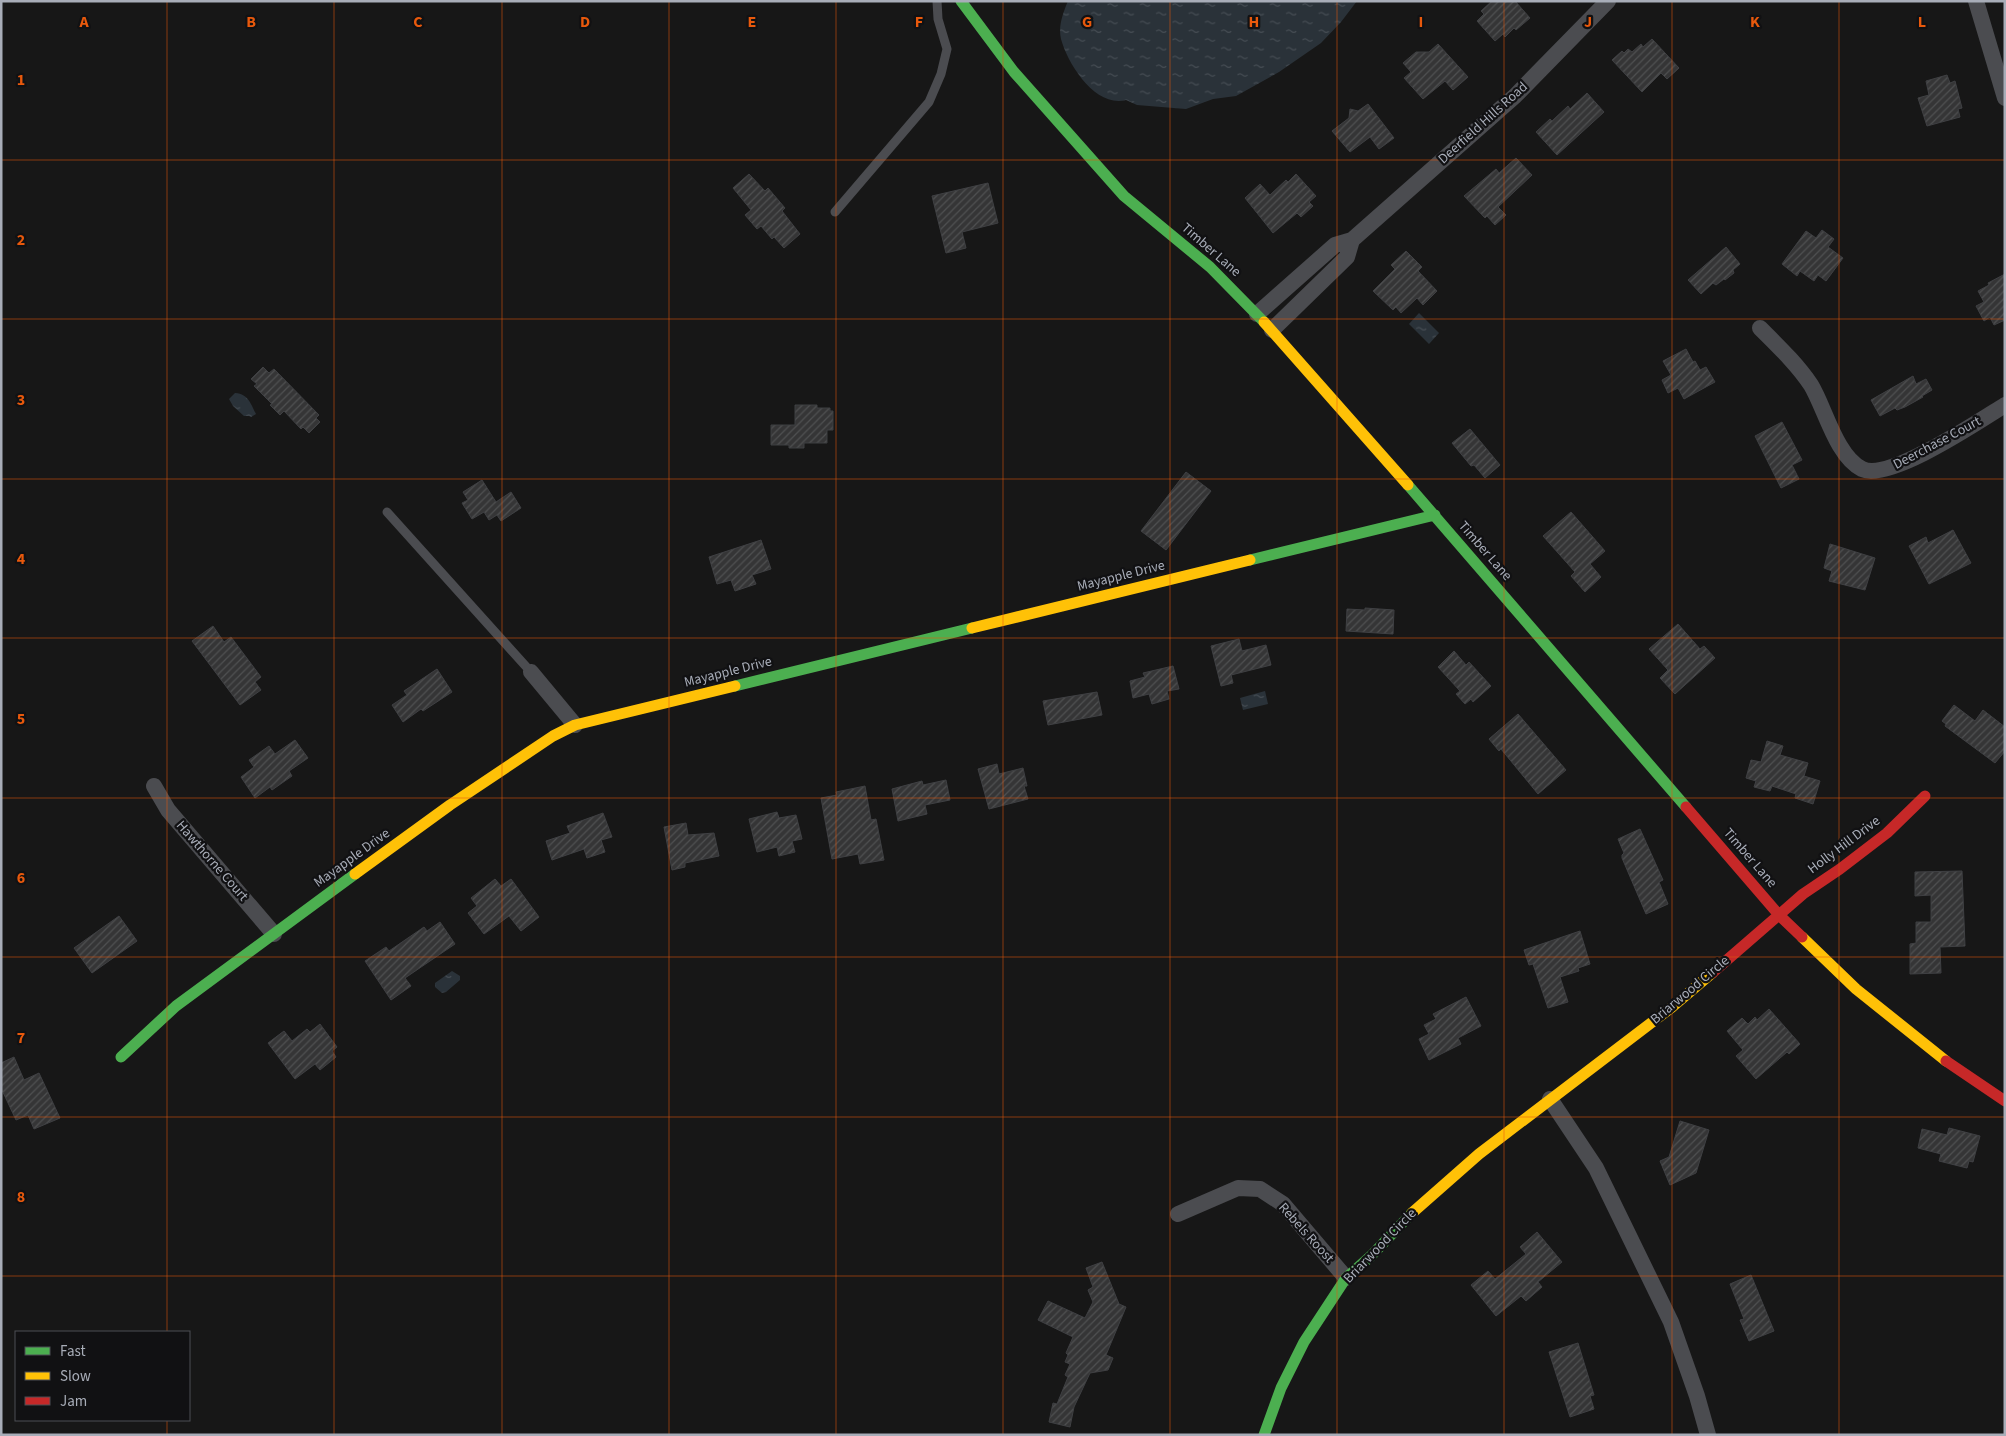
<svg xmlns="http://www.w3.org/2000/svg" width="2006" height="1436" font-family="'Source Sans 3',sans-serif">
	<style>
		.water { fill: url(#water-ripples) }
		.building { fill: url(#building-hatch); stroke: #3f4043 }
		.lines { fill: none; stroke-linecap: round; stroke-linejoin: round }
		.lane { stroke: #4b4c50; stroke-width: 9 }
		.street { stroke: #4b4c50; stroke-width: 16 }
		.fast { stroke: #4caf50; stroke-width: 11 }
		.slow { stroke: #ffc107; stroke-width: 11 }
		.jam { stroke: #c62828; stroke-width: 11 }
		.grid { fill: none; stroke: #e8590c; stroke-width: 1; stroke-opacity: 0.55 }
		.labels { text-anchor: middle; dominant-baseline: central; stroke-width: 4.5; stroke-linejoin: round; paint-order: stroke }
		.street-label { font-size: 14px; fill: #a8adb8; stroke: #111113 }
		.grid-label { font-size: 16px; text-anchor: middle; font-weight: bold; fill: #e8590c; stroke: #111113; stroke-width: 4.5; stroke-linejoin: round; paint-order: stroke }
	</style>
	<defs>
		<pattern id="water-ripples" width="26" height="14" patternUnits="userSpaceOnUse" patternTransform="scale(1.25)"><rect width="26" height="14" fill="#2a3239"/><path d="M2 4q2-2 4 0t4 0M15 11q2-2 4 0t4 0" fill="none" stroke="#464d54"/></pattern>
		<pattern id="building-hatch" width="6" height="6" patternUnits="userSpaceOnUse" patternTransform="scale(1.25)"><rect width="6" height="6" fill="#353536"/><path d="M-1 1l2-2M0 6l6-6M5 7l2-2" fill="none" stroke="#4f5051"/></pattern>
	</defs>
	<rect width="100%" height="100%" fill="#171717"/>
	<!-- water -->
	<path class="water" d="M1068,1h289l-16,21 -20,21 -42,29 -43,24 -23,3 -27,10 -49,-4 -11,-5c-30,8 -58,-35 -65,-61 -3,-13 2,-26 7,-38z
		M1419,313l20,20 -10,11 -20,-20z
		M235,393c14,1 16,12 21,21l-5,3 -2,-1h-5l-11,-10 -4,-7z
		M1265,691l3,13 -25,6 -3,-12z
		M452,971l8,5v4l-14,12 -4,1 -7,-6v-4z"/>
	<!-- building -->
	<path class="building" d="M1492,1h23l15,17 -14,12 -2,-2 -9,9 -2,-3 -8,7 -18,-20 7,-7 -3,-3z
		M1652,39l27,29 -12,11 -6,-6 -19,19 -30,-32 10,-9 2,2 4,-4 4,3 9,-8 2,3z
		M1438,44l30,33 -15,13 -8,-9 -22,18 -19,-21 7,-6 -8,-9 13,-11h13z
		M1947,75l3,8 5,-2 7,27 -4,1 2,8 -33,9 -9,-28 11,-3 -3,-14z
		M1587,93l17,19 -47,43 -21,-23 14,-13 2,2 16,-15 2,3z
		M1368,104l26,34 -15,11 -9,-12 -20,15 -18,-21 17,-13 1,-9 8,2z
		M1516,158l16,17 -34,32 8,8 -11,10 -8,-9 -2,2 -21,-22 32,-27 3,4z
		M749,174l16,17 3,-3 17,20 -3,3 18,23 -16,14 -10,-11 -2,2 -11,-13 -4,3 -12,-14 6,-5 -18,-22z
		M1296,174l20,22 -7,6 4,4 -12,11 -4,-4 -24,20 -28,-35 15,-14 10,11 16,-15 2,2z
		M988,183l10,40 -36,9 4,16 -20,5 -14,-57z
		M1822,230l12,9 -6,8 15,11 -17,23 -8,-6 -4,6 -14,-10 -3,5 -15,-12 24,-33 10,7z
		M1726,247l14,17 -7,6 1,3 -9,7 -1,-1 -8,6 -3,-2 -12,11 -13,-14z
		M1406,251l16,16 -4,4 19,20 -14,14 -6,-7 -16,15 -5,-6 -3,3 -20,-19 22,-22 -4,-4z
		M2005,274v46l-11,5 -4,-8 -6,4 -8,-15 8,-4 -6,-11 11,-6 -1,-2z
		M1686,349l7,13 2,-1 5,9 6,-3 9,15 -31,17 -6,-11 -10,5 -6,-13 9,-5 -8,-14z
		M263,367l6,6 5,-4 45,46 -3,3 4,4 -11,11 -6,-6 -2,2 -17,-18 -4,4 -10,-10 2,-1 -18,-18 3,-2 -6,-5z
		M1913,376l3,8 10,-5 6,11 -10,6 1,1 -18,10 -8,3 -2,-2 -15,8 -9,-16z
		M795,405h22v3h13v3h3v19h-6v13h-23v5h-15v-3h-18v-20h24z
		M1782,422l20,38 -10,5 7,14 -18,9 -26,-52z
		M1470,429l30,36 -15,13 -11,-13 -3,1 -19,-23z
		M1186,472l25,19 -45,59 -25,-19z
		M482,480l14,22 15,-10 10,16 -20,13 -4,-6 -8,5 -5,-8 -12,7 -10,-16 6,-3 -5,-8z
		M1571,512l34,39 -15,13 11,13 -16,15 -14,-16 4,-4 -32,-36z
		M1953,530l18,33 -42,21 -20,-38 17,-9 2,6z
		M761,540l10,29 -19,6 4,9 -21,7 -4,-11 -14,4 -8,-27z
		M1830,544l45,14 -10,32 -36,-9 3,-10 -8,-3z
		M1365,608l29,2 -1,24 -47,-3 1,-22 18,1z
		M1678,624l22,25 4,-3 11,12 -40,36 -15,-16 8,-8 -19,-21z
		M213,626l11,16 7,-5 30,40 -6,5 6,8 -21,15 -48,-64z
		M1239,639l3,12 24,-6 5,20 -40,10 2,8 -12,3 -10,-40z
		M1454,651l12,14 3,-3 22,24 -18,16 -2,-3 -6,5 -9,-10 4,-3 -22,-24z
		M1173,666l6,23 -12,2 2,8 -17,5 -3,-10 -16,4 -3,-17 15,-4 -2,-4z
		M437,669l15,23 -29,19 -2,-2 -18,13 -11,-17 15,-10 -3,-4z
		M1097,692l5,23 -54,10 -5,-24z
		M1954,705l21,16 8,-11 22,17v24l-10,12 -50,-37 1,-2 -4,-3z
		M1518,714l48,56 -28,24 -37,-45 -2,2 -10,-12z
		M295,740l13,18 -19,13 3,5 -20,14 -2,-3 -15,11 -14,-21 13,-10 -5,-7 20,-14 6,8z
		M1767,741l16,5 -3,9 28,8 -4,13 16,5 -7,23 -18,-6 1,-4 -24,-8 -2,5 -16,-4 2,-6 -10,-3 5,-18 10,2z
		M997,764l2,10 24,-6 4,18h-3l4,13 -39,10 -11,-40z
		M946,780l4,20 -25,5 2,9 -29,7 -6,-32 30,-8 1,4z
		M865,786l6,34 5,-1 8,41 -24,4 -2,-10 -26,5 -11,-61 16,-3 -1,-3z
		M777,812l2,6 17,-3 6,24 -10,2 3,11 -16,4 -2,-9 -20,5 -8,-33z
		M603,813l9,24 -11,3 4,12 -18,6 -3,-9 -32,11 -6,-19 24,-8 -3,-7z
		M686,823l2,12 26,-2 5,23 -34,7v4l-13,3 -8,-43z
		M1640,829l23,51 -4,2 9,22 -22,10 -24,-56v-3l2,-2 -6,-14z
		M1962,871l3,75 -25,1 1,26 -31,1v-30l6,-1v-21h15v-27l-16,1v-24z
		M495,879l6,7 10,-7 28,38 -18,14 -12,-15 -25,18 -16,-21 9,-7 -6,-8z
		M119,916l18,25 -45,32 -18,-25z
		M440,922l15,22 -50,34 6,8 -20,14 -26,-39 21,-14 3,4 35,-24 3,4z
		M1580,931l10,33 -12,4 1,3 -19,6 8,25 -20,6 -15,-44 -4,1 -5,-15z
		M1466,997l15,29 -23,12 3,6 -32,16 -10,-21 10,-5 -5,-9 12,-6 -3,-5z
		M1769,1009l31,35 -11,10 -2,-2 -31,27 -20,-23 7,-6 -16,-19 15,-13 6,6 7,-7 2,3z
		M320,1024l17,23 -5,4 4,6 -16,13 -5,-6 -20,15 -27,-36 16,-12 8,10 15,-12 3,3z
		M14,1057l10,23 15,-7 21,45 -26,11 -6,-14 -12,5 -15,-32v-25z
		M1680,1121l29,9 -13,43 -26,12 -10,-24 9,-4z
		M1949,1128l31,8 -7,26 -4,-1 -2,7 -28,-7 2,-7 -23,-6 4,-19 25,6z
		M1537,1232l25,30 -24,20 4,5 -16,14 -5,-5 -25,20 -25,-31 17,-14 7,8 31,-25 -6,-7z
		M1102,1262l17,42 7,3 -20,48 7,3 -5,12 -18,3 -16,34 -4,20 -21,-5 4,-19 4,1 11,-27 -3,-2 5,-11 -5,-2 3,-7 -2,-2 7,-16 -35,-17 10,-19 37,17 8,-16 -5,-12 5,-3 -7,-19z
		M1751,1275l23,56 -25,10 -9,-21 4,-1 -14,-35z
		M1578,1343l16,52 -4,1 4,13 -24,8 -21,-65z"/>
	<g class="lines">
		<!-- lane -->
		<path class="lane" d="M835,212l94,-110 12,-28 6,-25 -9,-30 -1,-18
			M387,512l144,160"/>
		<!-- street -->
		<path class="street" d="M1976,1l29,97
			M1257,314l78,-69 17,-5 163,-144 93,-95
			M1760,328c18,18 37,36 51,57 14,23 25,71 51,84 27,13 117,-48 143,-64
			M1272,330l75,-73 5,-17
			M531,672l44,53
			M154,786l14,24 106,124
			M1550,1099l46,69 75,154 26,74 11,39
			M1178,1214l60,-26 22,1 23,15 63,74"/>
		<!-- fast -->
		<path class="fast" d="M961,1l53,71 110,124 86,71 54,55
			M1408,485l278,322
			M1250,560l185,-45
			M735,686l237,-58
			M121,1057l55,-51 179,-132
			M1264,1435l17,-47 23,-46 42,-64 25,-22 41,-43"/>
		<!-- slow -->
		<path class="slow" d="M1264,322l144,163
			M972,628l278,-68
			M355,874l95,-69 103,-69 22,-11 160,-39
			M1802,937l54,52 90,72
			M1412,1213l67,-59 193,-147 40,-34"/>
		<!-- jam -->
		<path class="jam" d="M1686,807l93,108 23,22
			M1712,973l91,-79 37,-25 47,-36 38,-37
			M1946,1061l59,40"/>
	</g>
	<!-- grid -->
	<path class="grid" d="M167,1v1331M334,1v1434M502,1v1434M669,1v1434M836,1v1434M1003,1v1434M1170,1v1434M1337,1v1434M1504,1v1434M1672,1v1434M1839,1v1434M1,160h2004M1,319h2004M1,479h2004M1,638h2004M1,798h2004M1,957h2004M1,1117h2004M1,1276h2004M167,1420v15"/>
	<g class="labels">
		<!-- street labels -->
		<g class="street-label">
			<text transform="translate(1483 123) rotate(-42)">Deerfield Hills Road</text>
			<text transform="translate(1211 250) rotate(41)">Timber Lane</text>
			<text transform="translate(1937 443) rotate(-28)">Deerchase Court</text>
			<text transform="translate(1485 551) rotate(49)">Timber Lane</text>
			<text transform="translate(1121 576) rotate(-14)">Mayapple Drive</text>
			<text transform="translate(728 672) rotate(-14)">Mayapple Drive</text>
			<text transform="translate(1844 845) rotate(-37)">Holly Hill Drive</text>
			<text transform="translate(352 858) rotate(-36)">Mayapple Drive</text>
			<text transform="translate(1750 858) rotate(49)">Timber Lane</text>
			<text transform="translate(212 861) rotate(49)">Hawthorne Court</text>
			<text transform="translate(1690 990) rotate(-40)">Briarwood Circle</text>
			<text transform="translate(1306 1233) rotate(48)">Rebels Roost</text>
			<text transform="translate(1380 1246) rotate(-46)">Briarwood Circle</text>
		</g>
	</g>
	<g class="grid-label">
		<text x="84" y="27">A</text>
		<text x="251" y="27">B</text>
		<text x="418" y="27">C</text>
		<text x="585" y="27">D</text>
		<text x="752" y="27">E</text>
		<text x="919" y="27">F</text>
		<text x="1087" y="27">G</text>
		<text x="1254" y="27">H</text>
		<text x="1421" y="27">I</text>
		<text x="1588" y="27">J</text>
		<text x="1755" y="27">K</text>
		<text x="1922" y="27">L</text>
		<text x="21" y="85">1</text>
		<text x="21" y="245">2</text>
		<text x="21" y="405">3</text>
		<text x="21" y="564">4</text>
		<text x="21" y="724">5</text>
		<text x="21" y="883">6</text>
		<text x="21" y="1043">7</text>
		<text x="21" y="1202">8</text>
	</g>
	<!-- border -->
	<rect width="2006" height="1436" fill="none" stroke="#a8adb8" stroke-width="5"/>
	<!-- legend -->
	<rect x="15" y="1331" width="175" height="90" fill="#111113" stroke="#4d4f55"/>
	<rect x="25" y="1347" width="25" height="8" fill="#4caf50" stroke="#4d4f55"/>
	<text x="60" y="1356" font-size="15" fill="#a8adb8">Fast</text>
	<rect x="25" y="1372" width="25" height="8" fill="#ffc107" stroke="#4d4f55"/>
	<text x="60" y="1381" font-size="15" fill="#a8adb8">Slow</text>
	<rect x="25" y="1397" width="25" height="8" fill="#c62828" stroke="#4d4f55"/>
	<text x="60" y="1406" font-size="15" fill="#a8adb8">Jam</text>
</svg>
